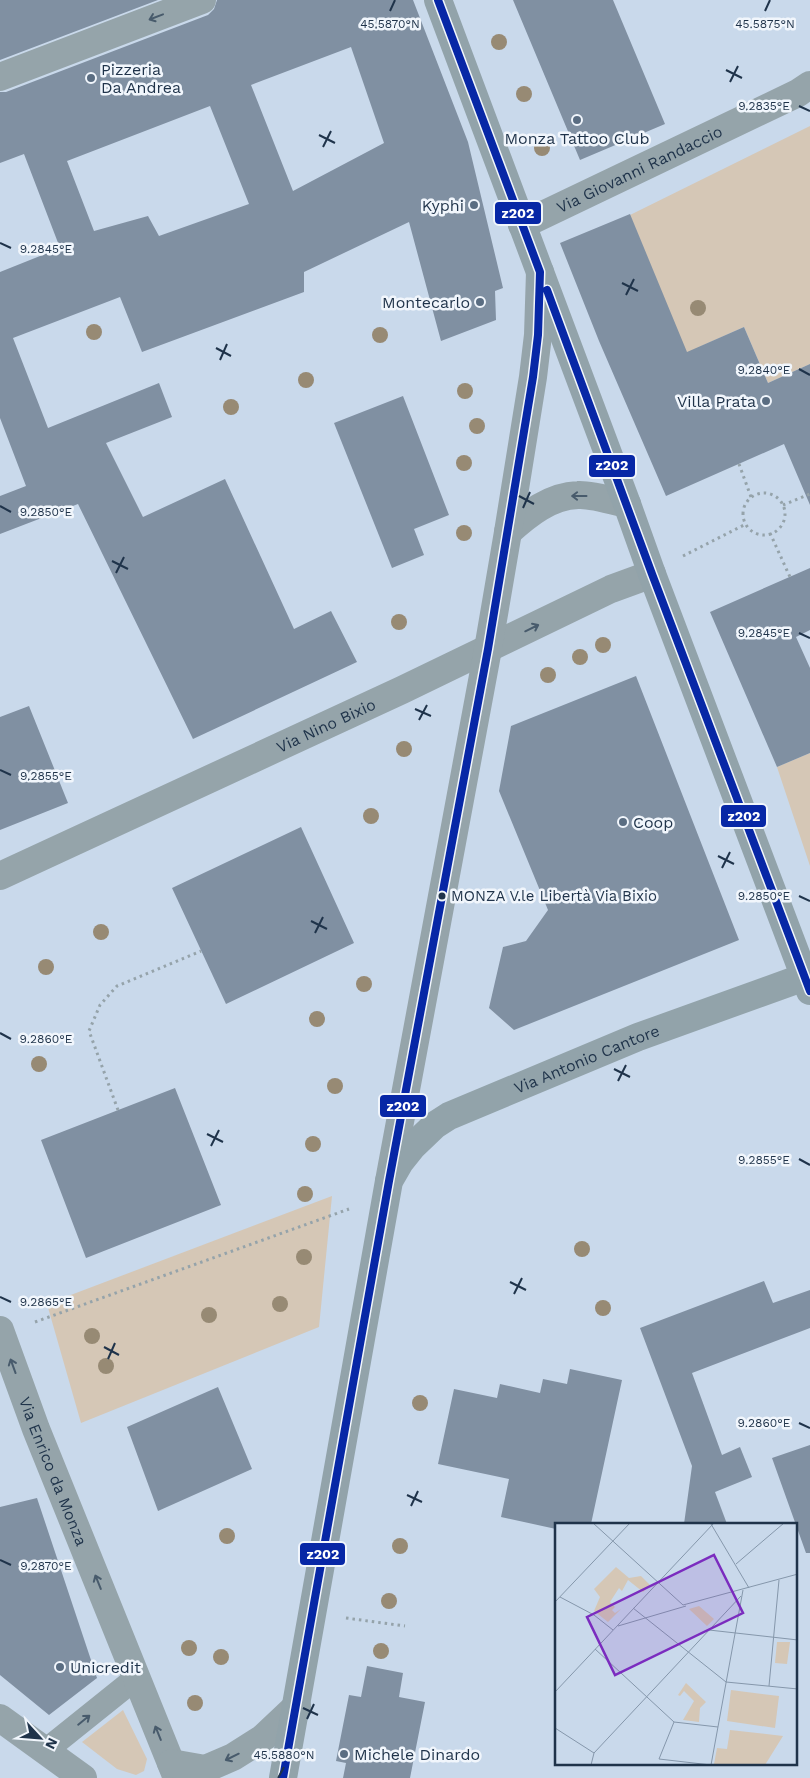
<svg xmlns="http://www.w3.org/2000/svg" width="810" height="1778" font-family="'Work Sans',sans-serif">
	<style>
		.green { fill: #d5c7b6 }
		.building { fill: #8090a2; fill-rule: evenodd }
		.lines { fill: none; stroke-linecap: round; stroke-linejoin: round }
		.path { stroke: #95a3aa; stroke-width: 3; stroke-dasharray: 2.5 4; stroke-linecap: butt }
		.lane { stroke: #95a4aa; stroke-width: 24 }
		.street { stroke: #95a4aa; stroke-width: 28 }
		.secondary { stroke: #92a3aa; stroke-width: 28 }
		.bus-1-casing { stroke: #f1f6fc; stroke-width: 11 }
		.bus-1 { stroke: #0727a6; stroke-width: 8 }
		.tree { fill: #978a74 }
		.oneway { stroke: #485b6c }
		.ticks { fill: none; stroke: #1f334a; stroke-width: 2 }
		.poi-dot { fill: #5a6d82; stroke: #f1f6fc; stroke-width: 2 }
		.bus-dot { fill: #1f334a; stroke: #f1f6fc; stroke-width: 2 }
		.labels { text-anchor: middle; dominant-baseline: central; stroke-width: 5; stroke-linejoin: round; paint-order: stroke }
		.bus-label { font-size: 15px; fill: #1f334a; stroke: #f1f6fc; text-anchor: start }
		.poi-label { font-size: 16px; fill: #1f334a; stroke: #f1f6fc; text-anchor: start }
		.street-label { font-size: 16px; fill: #1f334a; stroke: #f1f6fc }
		.inset-road { fill: none; stroke: #8597ab; stroke-width: 1 }
		.view { fill: #7b2cbf; fill-opacity: 0.15; stroke: #7b2cbf; stroke-width: 2.5 }
		.inset-edge { fill: none; stroke: #1f334a; stroke-width: 2.5 }
		.ticks-label { font-size: 12px; text-anchor: middle; fill: #1f334a; stroke: #f1f6fc; stroke-width: 5; stroke-linejoin: round; paint-order: stroke }
		.line-badge { stroke: #f1f6fc; stroke-width: 2 }
		.badge-label { font-size: 14px; text-anchor: middle; font-weight: bold; fill: #fff }
	</style>
	<rect width="100%" height="100%" fill="#c9d9eb"/>
	<!-- green -->
	<path class="green" d="M810,126v238l-42,19 -24,-56 -45,20 10,82 -40,-119 -39,-95z
		M810,753v113l-33,-99z
		M332,1196l-13,131 -238,96 -34,-119z
		M123,1710l24,49 -3,12 -8,4 -19,-6 -35,-27z"/>
	<!-- building -->
	<path class="building" d="M0,0h158l-158,60z
		M217,0h196l55,142 35,146 -8,3 1,29 -55,21 -32,-119 -105,50v20l-162,60 -22,-55 -107,41 35,90 111,-45 13,34 -66,26 37,74 82,-38 69,150 37,-18 26,51 -164,77 -115,-235 -78,30v-38l26,-10 -26,-68v-146l60,-24 -36,-94 -24,9v-71h6l202,-77 6,-6zM351,47l33,96 -91,48 -42,-106zM210,106l39,98 -90,32 -11,-20 -54,15 -27,-70z
		M513,0h100l52,124 -85,36z
		M630,214l57,138 57,-25 24,56 42,-19v141l-26,-61 -118,52 -67,-155 -39,-98z
		M403,396l46,119 -35,14 10,26 -32,13 -58,-145z
		M810,568v62l-14,7 14,31v85l-33,14 -67,-155z
		M636,676l103,264 -225,90 -25,-22 14,-61 23,-6 22,-31 -49,-119 12,-65z
		M29,706l39,97 -68,27v-113z
		M301,827l53,116 -128,61 -54,-116z
		M175,1088l46,117 -135,53 -45,-118z
		M764,1281l9,22 37,-13v38l-118,45 30,82 18,-8 12,30 -37,15 12,32h-43l8,-58 -52,-138z
		M570,1369l52,11 -31,144h-35v5l-55,-12 8,-38 -71,-15 16,-75 43,9 3,-14 40,9 3,-14 24,5z
		M218,1387l34,82 -94,42 -31,-84z
		M810,1445v108h-4l-34,-95z
		M37,1498l60,180 -48,37 -49,-40v-168z
		M367,1666l36,7 -4,24 26,5 -15,76h-67l3,-15 -10,-2 13,-66 12,2z"/>
	<g class="lines">
		<!-- path -->
		<path class="path" d="M739,464l12,33
			M743 514a21 21 0 1 1 42 0a21 21 0 1 1-42 0Z
			M783,505l27,-11
			M770,533l20,44
			M683,556l63,-32
			M118,1110l-29,-79 11,-26 17,-19 84,-35
			M35,1322l314,-113
			M346,1618l59,8"/>
		<!-- lane -->
		<path class="lane" d="M45,1751l91,-73"/>
		<!-- street -->
		<g class="street">
			<path d="M0,77l202,-77"/>
			<path id="s1" d="M522,225l276,-132 12,-8"/>
			<path d="M508,532c20,-18 42,-36 70,-37 12,-1 36,6 49,9"/>
			<path id="s2" d="M0,876l402,-186 209,-101 41,-15"/>
			<path d="M389,1181l99,-532 20,-117 25,-155 5,-42 2,-63"/>
			<path id="s3" d="M0,1330l36,99 141,349"/>
			<path d="M0,1718l83,60"/>
			<path d="M171,1763l34,6 28,-12 30,-19 34,-32"/>
		</g>
		<!-- secondary -->
		<g class="secondary">
			<path d="M438,0l189,504 25,70 158,417"/>
			<path id="s4" d="M283,1778l106,-597 11,-19 12,-15 23,-22 14,-9 189,-79 172,-62"/>
		</g>
		<!-- bus-1 casing -->
		<g class="bus-1-casing">
			<path id="bus-1" d="M547,290l105,284 158,417
				M283,1778l106,-597 99,-532 45,-272 5,-42 2,-63 -102,-272"/>
		</g>
		<!-- bus-1 -->
		<use href="#bus-1" class="bus-1"/>
	</g>
	<!-- trees -->
	<g class="tree">
		<circle cx="499" cy="42" r="8"/>
		<circle cx="524" cy="94" r="8"/>
		<circle cx="542" cy="148" r="8"/>
		<circle cx="698" cy="308" r="8"/>
		<circle cx="94" cy="332" r="8"/>
		<circle cx="380" cy="335" r="8"/>
		<circle cx="306" cy="380" r="8"/>
		<circle cx="465" cy="391" r="8"/>
		<circle cx="231" cy="407" r="8"/>
		<circle cx="477" cy="426" r="8"/>
		<circle cx="464" cy="463" r="8"/>
		<circle cx="464" cy="533" r="8"/>
		<circle cx="399" cy="622" r="8"/>
		<circle cx="603" cy="645" r="8"/>
		<circle cx="580" cy="657" r="8"/>
		<circle cx="548" cy="675" r="8"/>
		<circle cx="404" cy="749" r="8"/>
		<circle cx="371" cy="816" r="8"/>
		<circle cx="101" cy="932" r="8"/>
		<circle cx="46" cy="967" r="8"/>
		<circle cx="364" cy="984" r="8"/>
		<circle cx="317" cy="1019" r="8"/>
		<circle cx="39" cy="1064" r="8"/>
		<circle cx="335" cy="1086" r="8"/>
		<circle cx="313" cy="1144" r="8"/>
		<circle cx="305" cy="1194" r="8"/>
		<circle cx="582" cy="1249" r="8"/>
		<circle cx="304" cy="1257" r="8"/>
		<circle cx="280" cy="1304" r="8"/>
		<circle cx="603" cy="1308" r="8"/>
		<circle cx="209" cy="1315" r="8"/>
		<circle cx="92" cy="1336" r="8"/>
		<circle cx="106" cy="1366" r="8"/>
		<circle cx="420" cy="1403" r="8"/>
		<circle cx="227" cy="1536" r="8"/>
		<circle cx="400" cy="1546" r="8"/>
		<circle cx="389" cy="1601" r="8"/>
		<circle cx="189" cy="1648" r="8"/>
		<circle cx="381" cy="1651" r="8"/>
		<circle cx="221" cy="1657" r="8"/>
		<circle cx="195" cy="1703" r="8"/>
	</g>
	<!-- one-way arrows -->
	<defs><path id="oneway-shaft" d="M-6 0H5M1.5-3L5.5 0L1.5 3" fill="none" stroke-width="1.6" stroke-linecap="round" stroke-linejoin="round" transform="scale(1.25)"/></defs>
	<g class="oneway">
		<use href="#oneway-shaft" transform="translate(156 17) rotate(159)"/>
		<use href="#oneway-shaft" transform="translate(579 496) rotate(180)"/>
		<use href="#oneway-shaft" transform="translate(532 628) rotate(-26)"/>
		<use href="#oneway-shaft" transform="translate(13 1366) rotate(-110)"/>
		<use href="#oneway-shaft" transform="translate(98 1582) rotate(-112)"/>
		<use href="#oneway-shaft" transform="translate(84 1720) rotate(-39)"/>
		<use href="#oneway-shaft" transform="translate(158 1733) rotate(-112)"/>
		<use href="#oneway-shaft" transform="translate(232 1757) rotate(154)"/>
	</g>
	<!-- ticks -->
	<path class="ticks" d="M390,11l5,-11M765,11l5,-11M726,70l16,8M730,82l8,-16M799,106l11,5M319,135l16,8M323,147l8,-16M0,243l11,5M622,283l16,8M626,295l8,-16M216,348l15,8M220,360l7,-16M799,369l11,6M519,496l15,8M0,506l11,6M523,508l7,-16M112,561l16,8M116,573l8,-16M799,633l11,5M415,709l16,7M419,720l8,-15M0,770l11,5M718,856l16,8M722,868l8,-16M799,896l11,5M311,921l16,8M315,933l8,-16M0,1033l11,6M614,1069l16,8M618,1081l8,-16M207,1134l16,8M211,1146l8,-16M799,1159l11,6M510,1282l16,8M514,1294l8,-16M0,1297l11,5M104,1347l15,8M108,1359l7,-16M799,1423l11,5M407,1495l15,7M411,1506l7,-15M0,1560l11,5M303,1708l15,7M307,1719l7,-15M278,1778l6,-11"/>
	<!-- markers -->
	<g class="poi-dot">
		<circle cx="91" cy="78" r="5"/>
		<circle cx="577" cy="120" r="5"/>
		<circle cx="474" cy="205" r="5"/>
		<circle cx="480" cy="302" r="5"/>
		<circle cx="766" cy="401" r="5"/>
		<circle cx="623" cy="822" r="5"/>
		<circle cx="60" cy="1667" r="5"/>
		<circle cx="344" cy="1754" r="5"/>
	</g>
	<circle class="bus-dot" cx="442" cy="896" r="4.5"/>
	<g class="labels">
		<!-- bus labels -->
		<g class="bus-label">
			<text x="451" y="896">MONZA V.le Libertà Via Bixio</text>
		</g>
		<!-- poi labels -->
		<g class="poi-label">
			<text x="101" y="69">Pizzeria<tspan x="101" dy="18">Da Andrea</tspan></text>
			<text x="577" y="138" text-anchor="middle">Monza Tattoo Club</text>
			<text x="464" y="205" text-anchor="end">Kyphi</text>
			<text x="470" y="302" text-anchor="end">Montecarlo</text>
			<text x="756" y="401" text-anchor="end">Villa Prata</text>
			<text x="633" y="822">Coop</text>
			<text x="70" y="1667">Unicredit</text>
			<text x="354" y="1754">Michele Dinardo</text>
		</g>
		<!-- street labels -->
		<g class="street-label">
			<text stroke="none"><textPath href="#s1" startOffset="130">Via Giovanni Randaccio</textPath></text>
			<text stroke="none"><textPath href="#s2" startOffset="359">Via Nino Bixio</textPath></text>
			<text stroke="none"><textPath href="#s4" startOffset="845">Via Antonio Cantore</textPath></text>
			<text stroke="none"><textPath href="#s3" startOffset="151">Via Enrico da Monza</textPath></text>
		</g>
	</g>
	<!-- overview -->
	<g transform="translate(555 1523)">
		<rect width="242" height="242" fill="#c9d9eb"/>
		<path d="M61,44l13,11 12,-2 9,9 -7,7 -15,-12 -6,11 -3,-3 -9,14 5,5 -3,3 3,3 6,-4 -13,13 -14,-11 6,-14 -6,-8zM144,83l15,13 -7,7 -18,-17zM222,119h13l-3,22 -12,-1zM131,160l20,19 -6,6 -1,14 -16,-2 11,-19 -10,-10 -4,5 -2,-1zM176,167l48,6 -4,32 -48,-7zM175,207l53,6 -18,29 -51,-1 3,-16 10,1z" fill="#d5c7b6"/>
		<path class="inset-road" d="M38,0l90,82 115,-31M156,1l38,64M181,41l48,-41M5,74l34,18 19,15M0,79l75,-79M78,85l93,74 72,7M63,103l68,-20M154,107l89,10M40,126l79,73 44,5M214,163l10,-106M0,169l159,-169M119,199l-15,37 52,6 32,-175M0,205l39,25M36,242l3,-12 147,-157"/>
		<path class="view" d="M159,32l29,58 -128,62 -28,-58z"/>
		<rect width="242" height="242" class="inset-edge"/>
	</g>
	<g class="ticks-label">
		<text x="390" y="28">45.5870°N</text>
		<text x="765" y="28">45.5875°N</text>
		<text x="764" y="110">9.2835°E</text>
		<text x="46" y="253">9.2845°E</text>
		<text x="764" y="374">9.2840°E</text>
		<text x="46" y="516">9.2850°E</text>
		<text x="764" y="637">9.2845°E</text>
		<text x="46" y="780">9.2855°E</text>
		<text x="764" y="900">9.2850°E</text>
		<text x="46" y="1043">9.2860°E</text>
		<text x="764" y="1164">9.2855°E</text>
		<text x="46" y="1306">9.2865°E</text>
		<text x="764" y="1427">9.2860°E</text>
		<text x="46" y="1570">9.2870°E</text>
		<text x="284" y="1759">45.5880°N</text>
	</g>
	<g class="line-badge">
		<rect x="494" y="201" width="48" height="24" rx="5" fill="#0727a6"/>
		<rect x="588" y="454" width="48" height="24" rx="5" fill="#0727a6"/>
		<rect x="720" y="804" width="47" height="24" rx="5" fill="#0727a6"/>
		<rect x="379" y="1094" width="48" height="24" rx="5" fill="#0727a6"/>
		<rect x="299" y="1542" width="47" height="24" rx="5" fill="#0727a6"/>
	</g>
	<g class="badge-label">
		<text x="518" y="218">z202</text>
		<text x="612" y="470">z202</text>
		<text x="744" y="821">z202</text>
		<text x="403" y="1111">z202</text>
		<text x="323" y="1559">z202</text>
	</g>
	<!-- north arrow -->
	<g transform="translate(40 1738) rotate(116)" stroke="#f1f6fc" stroke-width="4" paint-order="stroke">
	<path d="M0-4L9 19L0 12L-9 19Z" fill="#1f334a"/>
	<text y="-8" font-size="14" font-weight="bold" text-anchor="middle" fill="#1f334a">N</text>
	</g>
</svg>
